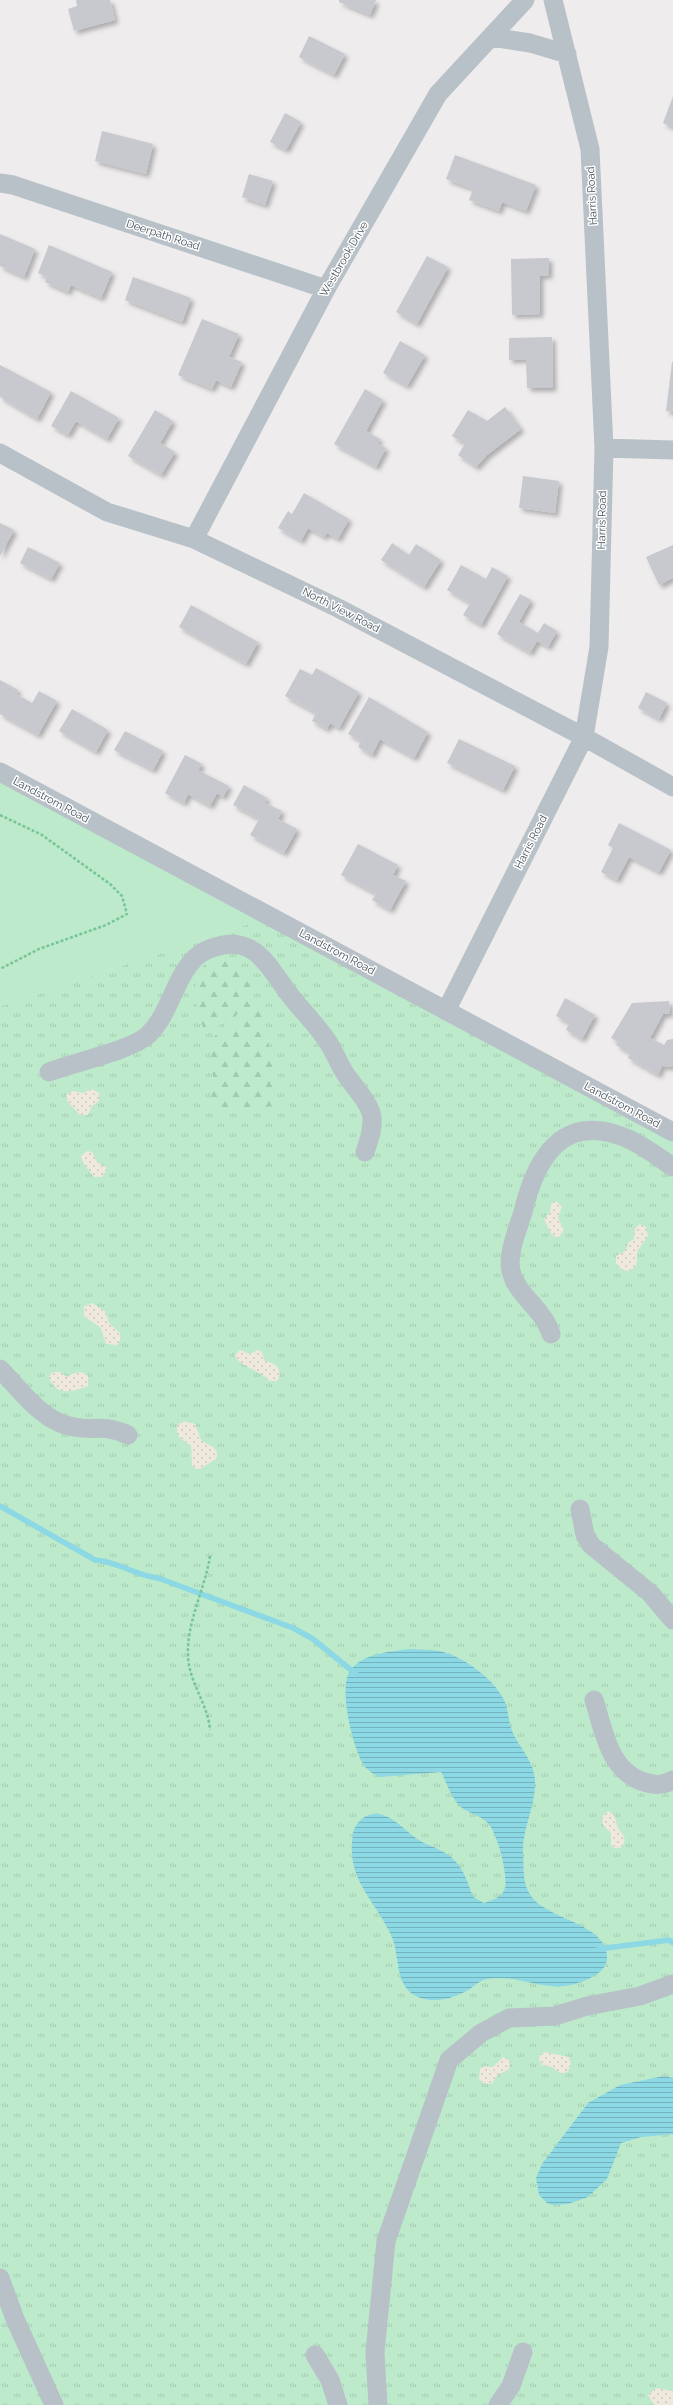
<svg xmlns="http://www.w3.org/2000/svg" width="673" height="2405" font-family="Raleway,sans-serif">
	<style>
		.grass { fill: url(#grass-tufts) }
		.forest { fill: url(#forest-firs) }
		.sand { fill: url(#sand-dots) }
		.park { fill: #bceacb }
		.water { fill: url(#water-rules) }
		.lines { fill: none; stroke-linecap: round; stroke-linejoin: round }
		.stream { stroke: #8cd8e4; stroke-width: 5.5 }
		.building { fill: #c7c9ce; filter: url(#shadow) }
		.path { stroke: #77c599; stroke-width: 2.5; stroke-dasharray: 3 2; stroke-linecap: butt }
		.minor { stroke: #b8c1c8; stroke-width: 19 }
		.labels { text-anchor: middle; dominant-baseline: central; stroke-width: 3; stroke-linejoin: round; paint-order: stroke }
		.street-label { font-size: 11px; fill: #465058; stroke: #fff }
	</style>
	<defs>
		<pattern id="grass-tufts" width="24" height="20" patternUnits="userSpaceOnUse"><rect width="24" height="20" fill="#bceacb"/><path d="M3 7l-1-3M5 7V3M7 7l1-3M15 17l-1-3M17 17v-4M19 17l1-3" fill="none" stroke="#a3cab0"/></pattern>
		<pattern id="forest-firs" width="22" height="20" patternUnits="userSpaceOnUse"><rect width="22" height="20" fill="#bceacb"/><path d="M5 1l3.5 6h-7zM16 11l3.5 6h-7z" fill="#a3cab0"/></pattern>
		<pattern id="sand-dots" width="8" height="8" patternUnits="userSpaceOnUse"><rect width="8" height="8" fill="#efe8dd"/><path d="M2 2h.1M6 6h.1" fill="none" stroke="#cec9c0" stroke-width="1.8" stroke-linecap="round"/></pattern>
		<pattern id="water-rules" width="6" height="5" patternUnits="userSpaceOnUse"><rect width="6" height="5" fill="#8cd8e4"/><path d="M0 2.5h6" fill="none" stroke="#74b2bc"/></pattern>
		<filter id="shadow"><feDropShadow dx="3.5" dy="3.5" stdDeviation="2" flood-color="#0004"/></filter>
	</defs>
	<rect width="100%" height="100%" fill="#eeecec"/>
	<!-- grass -->
	<path class="grass" d="M270,917l403,220v1268h-673v-1399z"/>
	<!-- forest -->
	<path class="forest" d="M213,958c33,0 35,18 43,45l-51,31c-6,-18 -16,-48 -4,-65 3,-4 9,-8 12,-11z
		M260,1009l8,32 9,64 -54,9c-22,-6 -10,-23 -10,-39 0,-11 -3,-23 -5,-34l28,-20z"/>
	<!-- sand -->
	<path class="sand" d="M92,1089l7,4v8l-7,5 -4,9h-8l-12,-13 -2,-7 7,-4 10,2z
		M87,1151l5,1 5,10 9,5v4l-4,6h-8l-12,-16 -1,-5z
		M555,1201l7,5 -4,12 6,12 -6,8 -6,-3 -8,-16 6,-7 1,-8z
		M640,1224l6,3 2,9 -10,14 -2,16 -7,5 -7,-1 -6,-7v-7l9,-5 3,-8 6,-4 1,-11z
		M92,1303l13,8 4,12 11,10v8l-3,4 -11,-1 -5,-16 -17,-12v-9z
		M240,1350l10,4 8,-4 4,2 3,9c11,2 19,9 12,20h-7c-8,-10 -34,-16 -35,-26z
		M53,1372h7l7,5c7,-4 13,-8 21,-1v10c-15,6 -32,11 -39,-9z
		M183,1421l12,3 6,16c7,6 20,7 15,19l-18,11 -6,-4 -1,-21c-9,-5 -15,-7 -14,-19z
		M608,1811l6,4c2,4 2,9 4,13 5,7 11,12 2,20h-6l-3,-3v-12l-8,-8 -1,-8z
		M544,2052l25,5 2,7 -3,7 -6,3 -10,-7 -10,-2 -4,-7z
		M503,2057l7,4 -1,8 -11,6 -7,9 -8,-1 -4,-4 1,-10 5,-3 8,1z
		M656,2388l17,3v14h-19l-6,-10z"/>
	<!-- park -->
	<path class="park" d="M0,781l270,136 -270,89z"/>
	<!-- water -->
	<path class="water" d="M409,1649c11,1 24,0 34,3 22,6 51,27 61,48 5,10 4,23 9,33 8,17 21,28 22,48 1,25 -13,47 -12,72 1,15 -1,31 8,43 15,23 79,28 76,63 -1,8 -7,14 -15,18 -43,23 -66,-4 -105,2 -6,1 -12,6 -17,10 -15,9 -34,15 -52,8 -24,-10 -18,-41 -26,-60 -16,-37 -47,-57 -39,-103 1,-7 5,-12 10,-16 22,-15 41,14 59,24 12,6 25,9 34,20 9,10 12,22 17,35l11,6c8,-3 18,-5 21,-15 3,-13 -7,-51 -15,-62 -8,-12 -24,-12 -32,-22 -8,-9 -11,-21 -17,-32l-61,5c-7,-3 -13,-7 -17,-13 -10,-17 -25,-75 -13,-93 12,-18 40,-19 59,-22z
		M664,2076l9,2v56l-32,3 -20,6 -14,36 -19,18 -20,7 -15,1 -6,-2 -8,-8 -3,-17 6,-14 46,-61 32,-18z"/>
	<g class="lines">
		<!-- stream -->
		<path class="stream" d="M0,1506l95,54c22,1 41,16 63,18l135,50 20,11 43,35
			M598,1949l71,-9 4,3"/>
	</g>
	<!-- building -->
	<path class="building" d="M76,0h34l5,20 -41,11 -6,-22 9,-3z
		M339,0h37l-6,15 -31,-13z
		M309,36l36,18 -11,21 -35,-18z
		M673,96v31l-10,-4z
		M285,113l16,9 -15,28 -16,-8z
		M102,131l51,13 -7,30 -51,-13z
		M455,155l81,30 -10,26 -24,-9 -3,9 -30,-11 4,-11 -27,-10z
		M249,174l24,7 -8,24 -23,-8z
		M0,234l35,15 -11,28 -24,-11z
		M49,245l63,27 -11,26 -30,-13 -3,7 -23,-10 2,-5 -9,-4z
		M427,256l21,11 -31,57 -21,-12z
		M549,258v17l-9,1v38l-28,1 -1,-56z
		M133,277l58,21 -9,24 -57,-22z
		M202,319l37,15 -10,23 13,5 -11,25 -15,-7 -4,9 -34,-14z
		M552,337l1,51h-26l-1,-29 -17,1v-22z
		M400,341l25,14 -18,31 -24,-13z
		M672,362h1v50l-7,-1z
		M0,365l51,27 -14,27 -37,-22z
		M365,389l18,11 -17,31 14,8 -3,4 9,5 -10,19 -42,-23z
		M71,391l48,27 -12,21 -31,-18 -8,14 -17,-9z
		M505,407l16,22 -34,26 -11,12 -18,-12 7,-11 -13,-8 16,-26 19,11z
		M155,410l18,11 -13,22 15,9 -14,23 -33,-19z
		M523,476l36,5 -4,32 -36,-5z
		M304,493l45,26 -11,20 -11,-6 -3,4 -16,-9 -7,13 -23,-13 10,-17 4,3z
		M0,523l14,7 -14,26z
		M392,543l17,12 7,-11 25,16 -17,27 -43,-27z
		M673,545v33l-14,7 -13,-28z
		M28,547l32,16 -9,16 -31,-16z
		M461,565l25,14 6,-12 16,9 -27,49 -18,-10 7,-12 -23,-13z
		M520,594l11,6 -12,22 19,11 6,-10 13,8 -9,16 -11,-6 -7,12 -33,-19z
		M191,605l67,37 -12,22 -67,-37z
		M316,668l43,24 -20,36 -9,-5 -3,6 -15,-8 4,-8 -31,-17 15,-27 12,6z
		M0,680l18,10 -2,4 16,9 7,-12 18,10 -19,34 -38,-21z
		M646,692l21,11 -8,16 -21,-11z
		M369,697l59,35 -14,26 -34,-19 -8,16 -14,-8 3,-6 -13,-7z
		M72,709l36,21 -12,22 -37,-21z
		M125,731l38,20 -10,19 -39,-20z
		M459,739l56,27 -12,24 -56,-27z
		M185,755l17,9 -4,6 31,16 -6,11 -6,-4 -7,13 -22,-12 -4,9 -19,-10z
		M244,785l23,13 -2,5 17,8 -4,8 19,10 -13,24 -34,-18 9,-16 -26,-14z
		M619,823l52,27 -12,22 -30,-15 -12,23 -16,-8 12,-24 -5,-3z
		M358,844l40,21 -5,10 13,6 -16,29 -18,-10 4,-6 -35,-19z
		M565,998l30,17 -13,24 -16,-9 3,-7 -13,-7z
		M669,1001l1,13h-7l-13,24 14,7 3,-5 6,-1v28l-11,-1 -4,9 -30,-17 2,-5 -14,-8 2,-3 -7,-4 21,-35z"/>
	<g class="lines">
		<!-- path -->
		<path class="path" d="M0,815l42,20 68,49 12,12 5,18 -21,11 -67,24 -39,20
			M210,1556c-5,33 -23,65 -22,98 0,28 20,49 22,76"/>
		<!-- minor -->
		<path class="minor" d="M491,37l39,6 37,11
			M0,183l13,2 313,104
			M604,448l69,2
			M0,453l107,59 87,27 144,69 246,129 89,50
			M194,539l132,-250 112,-195 87,-94
			M0,772l673,360
			M446,1011l138,-274 15,-90 5,-199 -14,-299 -37,-149
			M49,1072c25,-10 81,-21 99,-37 22,-21 26,-56 47,-77 7,-7 15,-10 24,-12 38,-10 51,24 71,49 12,16 27,30 38,47 8,12 12,26 21,37 23,31 30,34 16,73
			M551,1334c-8,-26 -34,-38 -40,-63 -4,-18 7,-42 12,-59 13,-55 40,-100 103,-74 17,7 32,19 47,29
			M0,1369c21,21 43,54 74,58 23,4 30,-3 54,8
			M580,1509l5,26 6,10 59,48 23,27
			M594,1700c10,31 15,71 50,82 11,3 19,4 29,-2
			M0,2278l15,41 39,86
			M315,2355l15,25 8,25
			M378,2405l-3,-53 11,-111 63,-181 32,-27 28,-15 46,-2 32,-10 53,-10 33,-12
			M498,2405l13,-19 12,-34"/>
	</g>
	<g class="labels">
		<!-- street labels -->
		<g class="street-label">
			<text transform="translate(592 196) rotate(-93)">Harris Road</text>
			<text transform="translate(163 235) rotate(18)">Deerpath Road</text>
			<text transform="translate(344 259) rotate(-60)">Westbrook Drive</text>
			<text transform="translate(602 520) rotate(-89)">Harris Road</text>
			<text transform="translate(341 610) rotate(27)">North View Road</text>
			<text transform="translate(51 800) rotate(28)">Landstrom Road</text>
			<text transform="translate(531 842) rotate(-63)">Harris Road</text>
			<text transform="translate(337 952) rotate(28)">Landstrom Road</text>
			<text transform="translate(622 1105) rotate(28)">Landstrom Road</text>
		</g>
	</g>
</svg>
